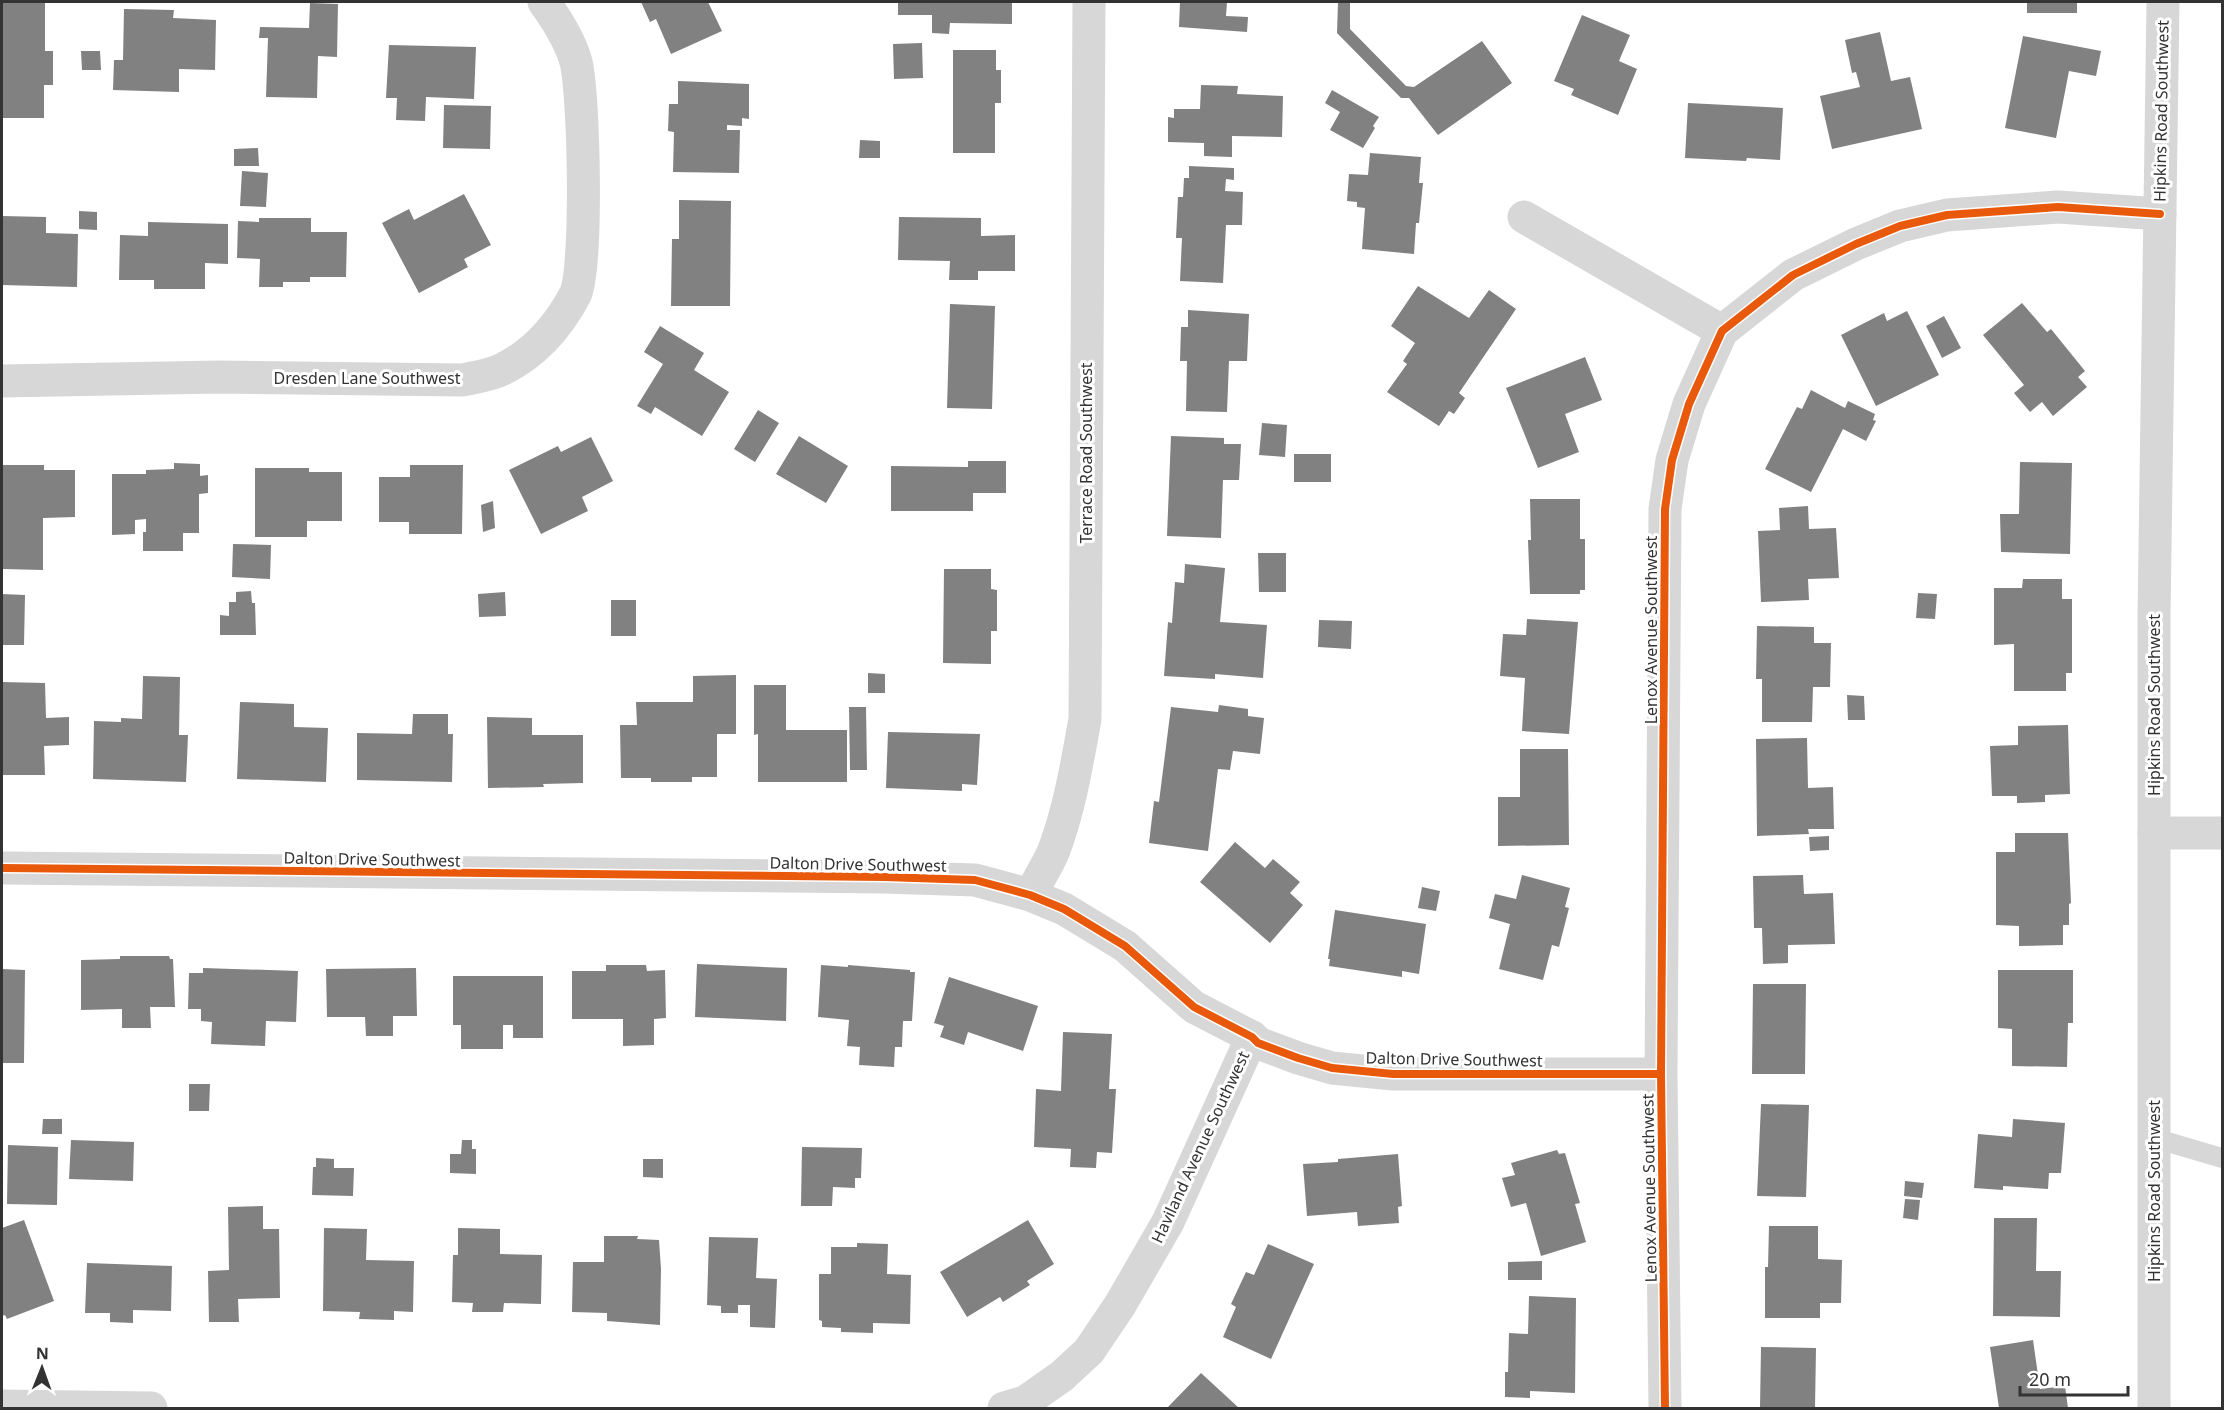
<svg xmlns="http://www.w3.org/2000/svg" width="2224" height="1410" font-family="'Noto Sans',sans-serif">
	<style>
		.building { fill: #818181 }
		.lines { fill: none; stroke-linecap: round; stroke-linejoin: round }
		.service { stroke: #d7d7d7; stroke-width: 20 }
		.minor { stroke: #d7d7d7; stroke-width: 33 }
		.tertiary { stroke: #d7d7d7; stroke-width: 33 }
		.cycleway-casing { stroke: #fff; stroke-width: 11 }
		.cycleway { stroke: #e8590c; stroke-width: 8 }
		.labels { text-anchor: middle; dominant-baseline: central; stroke-width: 6; stroke-linejoin: round; paint-order: stroke }
		.street-label { font-size: 16px; fill: #333; stroke: #fff }
	</style>
	<rect width="100%" height="100%" fill="#fff"/>
	<!-- building -->
	<path class="building" d="M641,2h67l14,29 -51,23 -15,-35 -6,3z
		M898,2h114v22l-62,-1 -1,11 -17,-1v-18h-34z
		M1180,2h47l-1,14 22,1 -1,15 -68,-5z
		M1338,2h12v27l56,57 8,1 68,-46 30,42 -74,52 -29,-37h-8l-64,-65z
		M2027,2h50v11h-50z
		M2,3h43v48h8v34h-9v33h-42z
		M310,3l28,1 -1,53 -19,-1 -1,42 -51,-1 2,-59h-9l1,-11 49,1z
		M124,9l50,1 -1,8 43,2 -1,50 -36,-1v23l-66,-2 1,-30h9z
		M1582,15l48,20 -11,26 18,8 -19,46 -47,-20 3,-6 -20,-8z
		M1880,32l11,49 19,-4 12,52 -90,20 -12,-53 40,-9 -4,-15 -4,1 -7,-33z
		M2023,36l78,15 -5,25 -27,-5 -13,67 -51,-10z
		M922,43l1,35 -29,1 -1,-35z
		M389,45l87,2 -2,52 -48,-2 -1,24 -29,-1 1,-22h-11z
		M953,50h43v20h5v33h-6v50h-42z
		M81,51h19l1,19h-19z
		M678,81l71,3v35l-7,-1v8l-15,-1v5h13l-1,43 -66,-1 1,-40 -6,-1 1,-27h9z
		M1201,85l37,1 -1,8 46,2 -1,41 -50,-1v21l-28,-1v-13l-36,-1v-25l6,1v-9h26z
		M1332,90l47,27 -6,9 2,2 -12,20 -33,-18 10,-18 -15,-9z
		M1688,103l95,5 -3,52 -33,-2 -1,3 -61,-3z
		M444,105l47,1 -1,43 -47,-1z
		M860,140l20,1v17h-21z
		M258,148l1,18h-25v-17z
		M1370,153l51,4 -2,26h4l-4,40h-3l-2,31 -52,-5 3,-41 -8,-1v-5l-10,-1 2,-27 19,1z
		M1189,166l45,2v12l-8,-1 -1,12 18,1 -1,33h-16l-3,58 -43,-2 2,-43h-6l2,-41h5l1,-19h5z
		M242,171l26,2 -2,34 -26,-1z
		M464,194l27,51 -27,14 4,8 -49,26 -37,-70 27,-14 5,11z
		M679,200l52,1 -1,105h-59l1,-67h7z
		M79,211l18,1v18l-18,-1z
		M2,216l44,1v16l32,1 -1,53 -75,-2z
		M899,217l82,1v18l34,-1v36h-37v9h-29l1,-19 -52,-1z
		M259,218h52v14h36l-1,45h-36v5h-27v5h-24l1,-28 -23,-1 1,-37 21,1z
		M148,222l80,2v40l-23,-1v26h-51v-9h-35l1,-45 28,1z
		M1418,286l51,32 20,-28 27,19 -57,84 6,5 -11,16 -5,-3 -10,15 -52,-34 20,-28 -4,-3 12,-18 -24,-17z
		M2022,303l25,29 4,-3 34,42 -7,6 9,10 -34,29 -11,-14 -12,10 -16,-19 10,-8 -41,-50z
		M950,304l45,2 -3,103 -45,-1z
		M1188,310l61,4 -2,47h-18l-2,51 -41,-1 1,-50h-7l1,-34h7z
		M1907,311l32,64 -63,31 -35,-71 43,-22 3,8z
		M1944,316l17,32 -19,10 -16,-32z
		M660,326l44,27 -10,17 35,22 -27,44 -47,-29 -4,7 -14,-8 26,-42 -19,-12z
		M1585,357l17,43 -37,14 14,38 -41,16 -32,-80z
		M1811,390l34,18 3,-7 27,13 -2,6 3,1 -10,20 -23,-12 -32,63 -46,-23 32,-62 5,2z
		M758,410l21,13 -24,39 -21,-13z
		M1262,423l25,2 -2,32 -26,-2z
		M799,436l49,30 -22,37 -50,-29z
		M1171,436l53,2v6h17l-2,36h-16l-2,58 -54,-2z
		M591,437l22,44 -31,16 6,14 -47,23 -32,-64 49,-24 3,6z
		M1294,454h37v28h-37z
		M968,461h38v32h-33v18h-82v-45l77,1z
		M2020,462l52,1 -2,91 -69,-2 -1,-38h19z
		M174,463l26,1v12l8,-1v18l-9,1v39h-16v18h-40v-19h3v-13l-11,1v14l-23,1v-61h34v-4l28,-1z
		M2,465h42v5h31v47l-32,1v52l-41,-1z
		M410,465h53l-1,69h-53v-12h-30v-45h31z
		M255,468h54v4h33v49h-35v16h-52z
		M1530,499h50v40h5v51h-5v4h-50l-2,-54h3z
		M493,501l2,27 -12,4 -2,-27z
		M1808,506l1,23 27,-1 3,50 -31,1 1,21 -48,2 -3,-71 22,-1 -1,-22z
		M233,544l38,1 -1,34 -38,-2z
		M1258,553h28v39h-27z
		M1185,564l40,4 -5,54 47,3 -4,53 -48,-4v5l-51,-3 4,-54 4,1 3,-41 9,1z
		M944,569h47v20l6,1v41h-6v33l-48,-1z
		M2023,579h39v20h10v74h-6v18h-52v-47l-20,1v-57h28z
		M251,591l1,12h3l1,32h-36v-20l9,1v-14h7v-10z
		M505,592l1,24 -27,1 -1,-23z
		M1918,593l19,1 -2,25 -19,-1z
		M2,594l23,1 -1,50h-22z
		M611,600h25v36h-25z
		M1527,619l51,3 -9,112 -47,-3 3,-53 -25,-2 3,-42 23,1z
		M1319,620l33,1 -1,28 -33,-2z
		M1757,626l57,1v16h17l-1,44h-17l-1,35h-50v-43h-6z
		M868,673l17,1v19h-17z
		M736,675v59h-19v43h-25v5h-41v-4h-30l-1,-53h17l-1,-23h57v-26z
		M143,676l37,1 -1,58h9l-2,47 -93,-3 1,-58 27,1v-4l21,1z
		M2,682l43,1 1,35 23,-1v28l-25,1 1,29h-43z
		M754,685h32v45h61v52h-89v-48l-4,1z
		M1847,695l17,1 1,24h-17z
		M240,702l54,2v23l34,1 -2,54 -89,-3z
		M1219,705l29,4v7l16,2 -4,36 -27,-3 -3,19 -12,-1 -10,82 -59,-8 5,-42 5,1 12,-95 47,5z
		M849,707h17l1,63h-17z
		M413,714h35v20h5l-1,48 -95,-2v-47l55,1z
		M487,717l45,1v17h51v48l-40,1 1,3 -56,1z
		M2068,725l2,69 -25,1v7l-28,1v-7h-25l-2,-50 28,-1v-19z
		M888,732l92,2 -3,51 -15,-1v7l-76,-3z
		M1807,738l1,50 25,-1 1,42h-26l1,5 -52,2 -1,-97z
		M1520,749h48l1,96 -71,1v-49h22z
		M2015,833h53l3,70 -2,1v21h-6v20l-44,1v-20l-23,-1v-73h19z
		M1829,836v14l-19,1 -1,-14z
		M1235,842l30,26 8,-9 27,23 -10,11 13,12 -33,38 -70,-61z
		M1522,875l48,13 -5,19 4,1 -10,39 -7,-2 -9,35 -44,-11 11,-45 -21,-6 6,-24 21,5z
		M1803,875l1,19 29,-1 2,51 -47,1v18l-25,1 -1,-36h-8l-1,-52z
		M1422,887l18,4 -4,20 -18,-3z
		M1335,910l91,14 -7,50 -17,-3v6l-73,-11 1,-7h-2z
		M120,956h49l1,3h3l2,48h-25l1,21h-29v-19l-41,1v-50l39,-1z
		M697,964l90,4 -1,53 -91,-4z
		M606,965h40l1,6 18,-1 1,48 -12,1v26l-31,1v-27h-51v-48h34z
		M821,965l27,2v-2l62,5v2h5l-3,49h-9l-1,26h-7l-1,20 -35,-2 1,-18 -13,-1 2,-26 -31,-3z
		M203,968l95,3 -2,51 -30,-1 -1,25 -54,-2 1,-22 -11,-1v-12h-13l1,-36h14z
		M416,968l1,48h-24v20h-27l-1,-19h-38l-1,-48z
		M2,969l23,1 -1,93h-22z
		M1998,970h75v53h-5l-1,44 -55,-1v-37l-14,-1z
		M453,976h90v62h-30v-13h-10v24h-42v-24h-8z
		M949,977l89,29 -15,45 -55,-19 -4,13 -24,-8 4,-11 -10,-3z
		M1753,984h53l-1,90h-53z
		M1063,1032l49,2 -3,55h7l-4,64 -15,-1 -1,16 -26,-1 1,-18 -37,-2 2,-58 25,2z
		M189,1084h21l-1,27h-20z
		M1761,1104l48,1 -3,92 -49,-1z
		M43,1119h19v15h-20z
		M2013,1119l52,4 -4,50h-12l-1,16 -45,-3v4l-29,-2 4,-54 34,3z
		M71,1140l63,2 -1,39 -64,-2z
		M462,1140h10v9h4v25l-26,-1v-19h11z
		M8,1145l50,2 -1,58 -50,-1z
		M802,1147l60,1 -1,30h-6v10l-22,-1 -1,19h-31z
		M1557,1150l2,4 6,-1 15,50 -5,1 11,38 -45,14 -15,-53 -15,4 -9,-29 13,-3 -4,-12z
		M1398,1154l4,52 -4,1 1,16 -41,3 -1,-14 -50,4 -4,-52 35,-2v-3z
		M316,1158l18,1v9h20l-1,28 -41,-1 1,-28h3z
		M643,1159h20v19l-20,-1z
		M1905,1181l19,2 -2,15 -18,-2z
		M1905,1199l15,1 -2,20 -15,-2z
		M263,1206v23h16l1,69 -42,1 1,23h-30l-1,-51 21,-1 -1,-63z
		M1994,1218h43l-1,53h25l-1,46 -67,-1z
		M24,1220l30,81 -47,18 -2,-4 -3,1v-88z
		M1028,1220l26,44 -27,17 3,4 -27,17 -3,-5 -33,20 -27,-45z
		M1769,1226h49v33l24,1 -1,43h-21v15h-55v-51h3z
		M324,1228l43,1 -1,31 48,1 -1,51 -19,-1v9l-35,-1 1,-7 -37,-1z
		M458,1228l42,1v25l42,1 -1,49 -37,-1 -1,9h-31l1,-9 -21,-1 1,-47h5z
		M604,1236h34l-1,3 22,1 2,29 -1,56 -53,-4v-8l-35,-1 1,-50h31z
		M709,1237l49,1 -2,40 21,1 -2,49 -25,-1v-22h-12v8h-17v-7l-14,-1z
		M857,1243l31,1 -1,30 24,1 -1,49 -37,-1v10l-32,-1v-4l-19,-1v-6l-3,-1v-46h12v-27h26z
		M1268,1244l46,20 -43,95 -48,-22 13,-30 -5,-3 15,-32 8,3z
		M1542,1261v19h-34v-18z
		M87,1263l85,3 -1,45 -38,-1v13l-23,-1v-9h-25z
		M1529,1296l47,2 -1,95 -45,-2v7l-25,-1v-25h3l1,-39 19,1z
		M2033,1340l7,49 25,-3 3,22h-69l-9,-61z
		M1761,1347l55,1 -1,60h-55z
		M1201,1373l38,35h-72z"/>
	<g class="lines">
		<!-- service -->
		<path class="service" d="M2154,1138l68,20"/>
		<!-- minor -->
		<path class="minor" d="M1524,217l198,114
			M2,381l218,-4 243,3c13,-3 28,-5 40,-11 32,-16 55,-42 72,-74 13,-26 9,-201 1,-233 -6,-22 -19,-42 -32,-60
			M2154,833h68
			M2,868l882,9 91,3 55,15 34,14 61,37 69,61 58,30 6,6 40,15 34,10 61,6h268
			M1030,895c8,-15 18,-30 24,-45 16,-43 23,-87 31,-131l4,-717
			M2,1406l149,2
			M1004,1408l21,-6 37,-26 27,-25 31,-46 48,-83 84,-185
			M1665,1408l-4,-334 4,-565 7,-49 17,-56 33,-73 71,-56 63,-31 44,-18 47,-11 111,-8 102,7"/>
		<!-- tertiary -->
		<path class="tertiary" d="M2154,1408v-792l9,-614"/>
		<!-- cycleway casing -->
		<g class="cycleway-casing">
			<path id="cycleway" d="M2,868l882,9 91,3 55,15 34,14 61,37 69,61 58,30 6,6 40,15 34,10 61,6h268
				M1665,1408l-4,-334 4,-565 7,-49 17,-56 33,-73 71,-56 63,-31 44,-18 47,-11 111,-8 102,7"/>
		</g>
		<!-- cycleway -->
		<use href="#cycleway" class="cycleway"/>
	</g>
	<g class="labels">
		<!-- street labels -->
		<g class="street-label">
			<text transform="translate(2161 111) rotate(-89)">Hipkins Road Southwest</text>
			<text x="367" y="378">Dresden Lane Southwest</text>
			<text transform="translate(1086 453) rotate(-90)">Terrace Road Southwest</text>
			<text transform="translate(1651 630) rotate(-90)">Lenox Avenue Southwest</text>
			<text transform="translate(2154 705) rotate(-90)">Hipkins Road Southwest</text>
			<text transform="translate(372 859) rotate(1)">Dalton Drive Southwest</text>
			<text transform="translate(858 864) rotate(1)">Dalton Drive Southwest</text>
			<text transform="translate(1454 1059) rotate(1)">Dalton Drive Southwest</text>
			<text transform="translate(1200 1147) rotate(-65)">Haviland Avenue Southwest</text>
			<text transform="translate(1649 1188) rotate(-91)">Lenox Avenue Southwest</text>
			<text transform="translate(2154 1191) rotate(-90)">Hipkins Road Southwest</text>
		</g>
	</g>
	<!-- border -->
	<rect width="2224" height="1410" fill="none" stroke="#333333" stroke-width="6"/>
	<!-- north arrow -->
	<g transform="translate(42 1368) rotate(1)" stroke="#ffffff" stroke-width="4.5" paint-order="stroke">
	<path d="M0-4.5L10 22L0 15L-10 22Z" fill="#333333"/>
	<text y="-9" font-size="16" font-weight="bold" text-anchor="middle" fill="#333333">N</text>
	</g>
	<!-- scale -->
	<path d="M2020 1386v9h108v-9" fill="none" stroke="#333333" stroke-width="3"/>
	<text x="2029" y="1386" font-size="18" fill="#333333" stroke="#ffffff" stroke-width="4.5" paint-order="stroke">20 m</text>
</svg>
